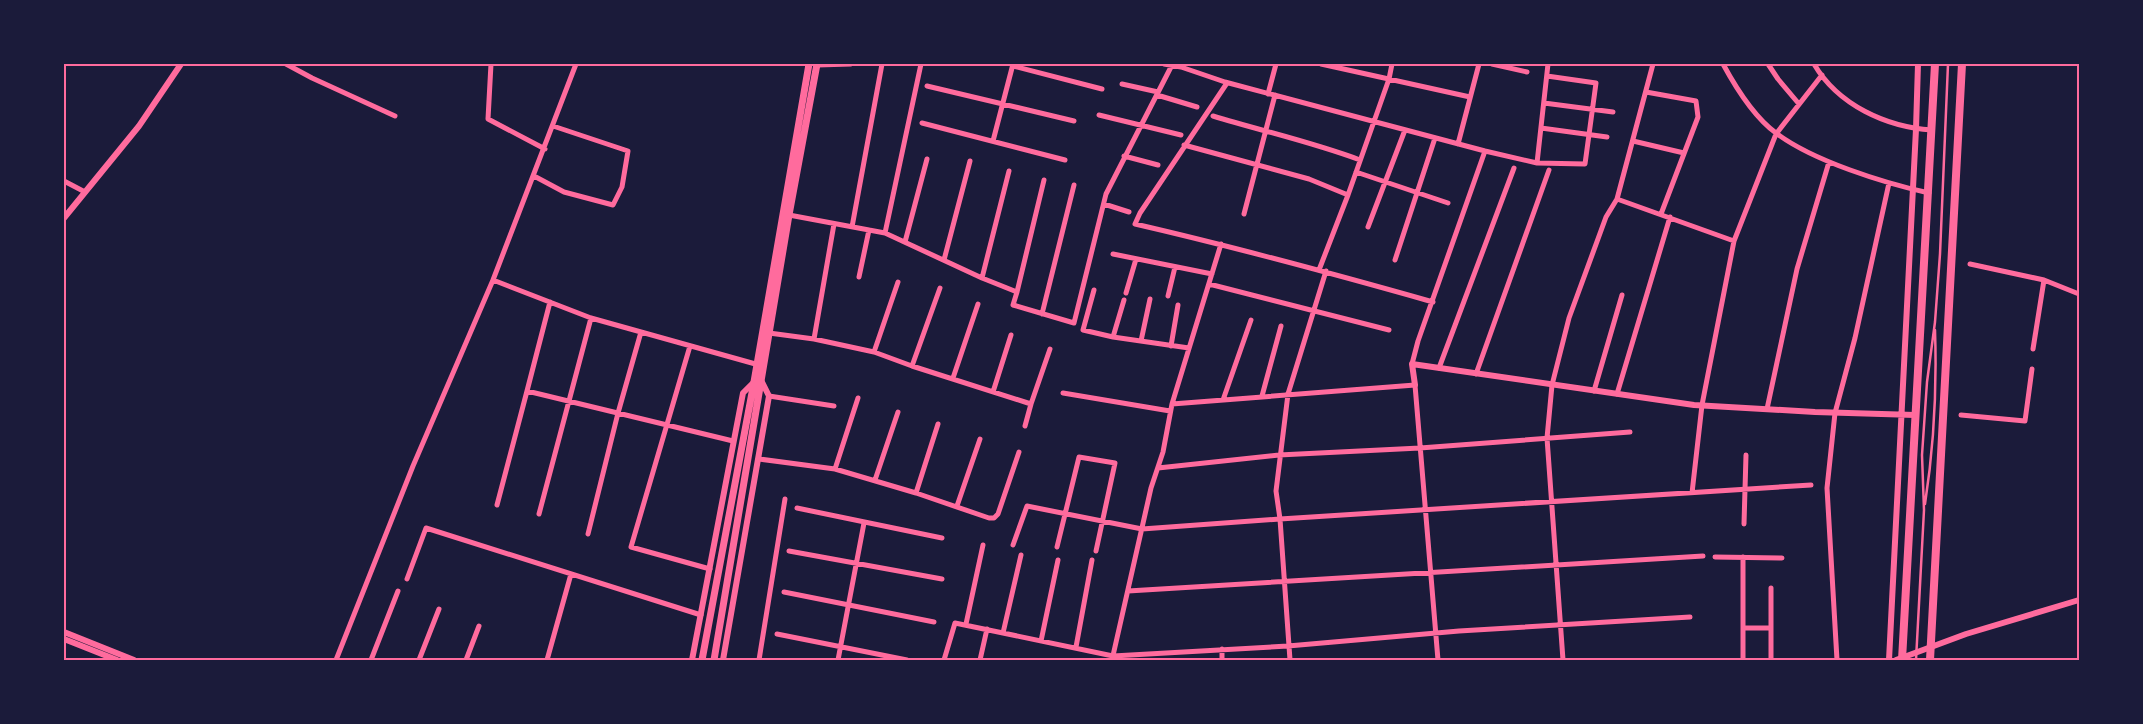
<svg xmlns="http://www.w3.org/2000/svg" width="2143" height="724" font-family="Ubuntu,sans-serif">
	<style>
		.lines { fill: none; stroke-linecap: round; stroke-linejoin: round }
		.service { stroke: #ff6b9d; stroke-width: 2.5 }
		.minor { stroke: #ff6b9d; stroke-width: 5 }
		.tertiary { stroke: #ff6b9d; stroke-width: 6 }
		.secondary { stroke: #ff6b9d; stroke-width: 7 }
		.primary { stroke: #ff6b9d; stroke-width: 8 }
		.neatline { fill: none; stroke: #ff6b9d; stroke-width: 2 }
	</style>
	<rect width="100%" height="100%" fill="#1b1b3a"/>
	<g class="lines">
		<!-- service -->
		<path class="service" d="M1925,504c9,-58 12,-115 10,-174
			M1916,660l8,-150 -2,-55 5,-73 8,-60 5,-68 8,-190"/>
		<!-- minor -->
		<path class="minor" d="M286,64l26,14 83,38
			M491,64l-3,55 57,30
			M1164,64l17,3 44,15 260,69 52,12 48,1 11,-81 -49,-7
			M1321,64l149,33
			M1492,64l35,8
			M1723,64c13,24 31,53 53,69 37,28 108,50 153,60
			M1768,64l10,15 21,25
			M1814,64c24,41 72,63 118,66
			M817,65l34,-1
			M1013,66l89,23
			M1227,83l-87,130 -5,11c100,23 199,50 298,78
			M1122,84l36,8
			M927,86l147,35
			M1646,92l50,9 2,16 -37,97
			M1268,94l8,-30
			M1157,95l40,12
			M1544,103l69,9
			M1099,115l82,20
			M1213,116c49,15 99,26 147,44
			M922,123l143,37
			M1541,128l66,9
			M993,141l20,-77
			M1633,141l51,12
			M1458,144l21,-80
			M1184,145l125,34 39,16 -29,75
			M1124,156l34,9
			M1537,163l11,-99
			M1356,172l92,31
			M534,176l30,16 49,13 9,-18 6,-36 -75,-25
			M64,181l21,11
			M1348,195l41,-116 3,-15
			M1617,199l117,42
			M1104,204l25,8
			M1244,214l31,-119
			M789,215l96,18 97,45 35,14 -4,13 61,18 32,-129 66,-129
			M852,227l30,-163
			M1368,227l37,-97
			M885,233l36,-169
			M905,242l22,-83
			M1113,254l99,20
			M944,260l26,-99
			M1395,260l40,-122
			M1970,264l74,16 35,14
			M859,277l10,-47
			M982,278l27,-107
			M493,280l83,-216
			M1209,284l180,46
			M1094,290l-11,40 30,7 76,11
			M1017,292l27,-112
			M1126,293l10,-34
			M1168,296l7,-29
			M1042,314l32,-129
			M769,333l45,6 60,13 38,14 119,38 -6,22
			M1113,337l11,-37
			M814,339l20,-115
			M1141,341l9,-42
			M690,346l-59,201 79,22
			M1171,346l7,-41
			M2033,349l11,-69
			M874,352l24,-70
			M1412,364l6,-23 67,-190
			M912,366l28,-78
			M1439,368l75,-200
			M1476,374l73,-204
			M953,378l25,-74
			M527,391l23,-89
			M1594,391l28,-96
			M993,392l18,-57
			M1063,393l107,18
			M1617,394l53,-177
			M769,396l65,10
			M1262,396l19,-70
			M1223,400l28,-80
			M1031,404l19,-55
			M1172,404l243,-19 23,275
			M1767,409l30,-140 32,-107
			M1961,415l64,6 7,-52
			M759,459l76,10 81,24 73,25h5l4,-4 21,-62
			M1158,468l121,-13 141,-7 210,-16
			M835,469l23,-71
			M875,480l23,-68
			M916,493l22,-69
			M1692,493l10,-88 32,-164 42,-107 46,-59
			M497,505l30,-114 206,50
			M957,506l23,-67
			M797,508l145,30
			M539,514l52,-196
			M1744,524l2,-69
			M588,534l30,-121 23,-81
			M1013,545l14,-39 115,23 138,-10 531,-34
			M1057,547l22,-90 36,6 -19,88
			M789,551l153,28
			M1715,557l67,1
			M1743,557v103
			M407,579l19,-51 275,87
			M1128,591l575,-35
			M784,592l150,30
			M966,624l17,-79
			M1743,628h28
			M1003,633l18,-78
			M777,634l130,26
			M1041,641l17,-81
			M1076,647l16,-87
			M1222,649v11
			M336,660l77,-194 80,-186 98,38 168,47
			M371,660l27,-69
			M419,660l20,-51
			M466,660l13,-34
			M547,660l24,-86
			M759,660l26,-161
			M838,660l26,-137
			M944,660l11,-37 158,33 175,-10 171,-15 231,-14
			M980,660l7,-31
			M1112,660l39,-172 12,-36 9,-48 49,-160
			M1290,660l-10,-141 -4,-28 12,-97 38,-123
			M1563,660l-16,-222 5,-53 17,-67 37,-101 11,-18 36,-135
			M1771,660v-72
			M1837,660l-10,-172 8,-75 20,-75 34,-155"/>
		<!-- tertiary -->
		<path class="tertiary" d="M64,218l75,-92 42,-62
			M1415,385l-3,-21 282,41 121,7 100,3
			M64,632l70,28
			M64,639l53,21
			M692,660l51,-267 11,-11
			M723,660l46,-264 -7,-14
			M1889,660l27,-531 2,-65
			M1896,660l70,-26 113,-34"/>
		<!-- secondary -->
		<path class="secondary" d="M702,660l52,-278 55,-318
			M714,660l75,-445 28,-151"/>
		<!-- primary -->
		<path class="primary" d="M1902,660l33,-596
			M1930,660l32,-596"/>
	</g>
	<!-- border -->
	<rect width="2143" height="724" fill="none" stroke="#1b1b3a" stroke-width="130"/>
	<rect x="65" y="65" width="2013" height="594" class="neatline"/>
</svg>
